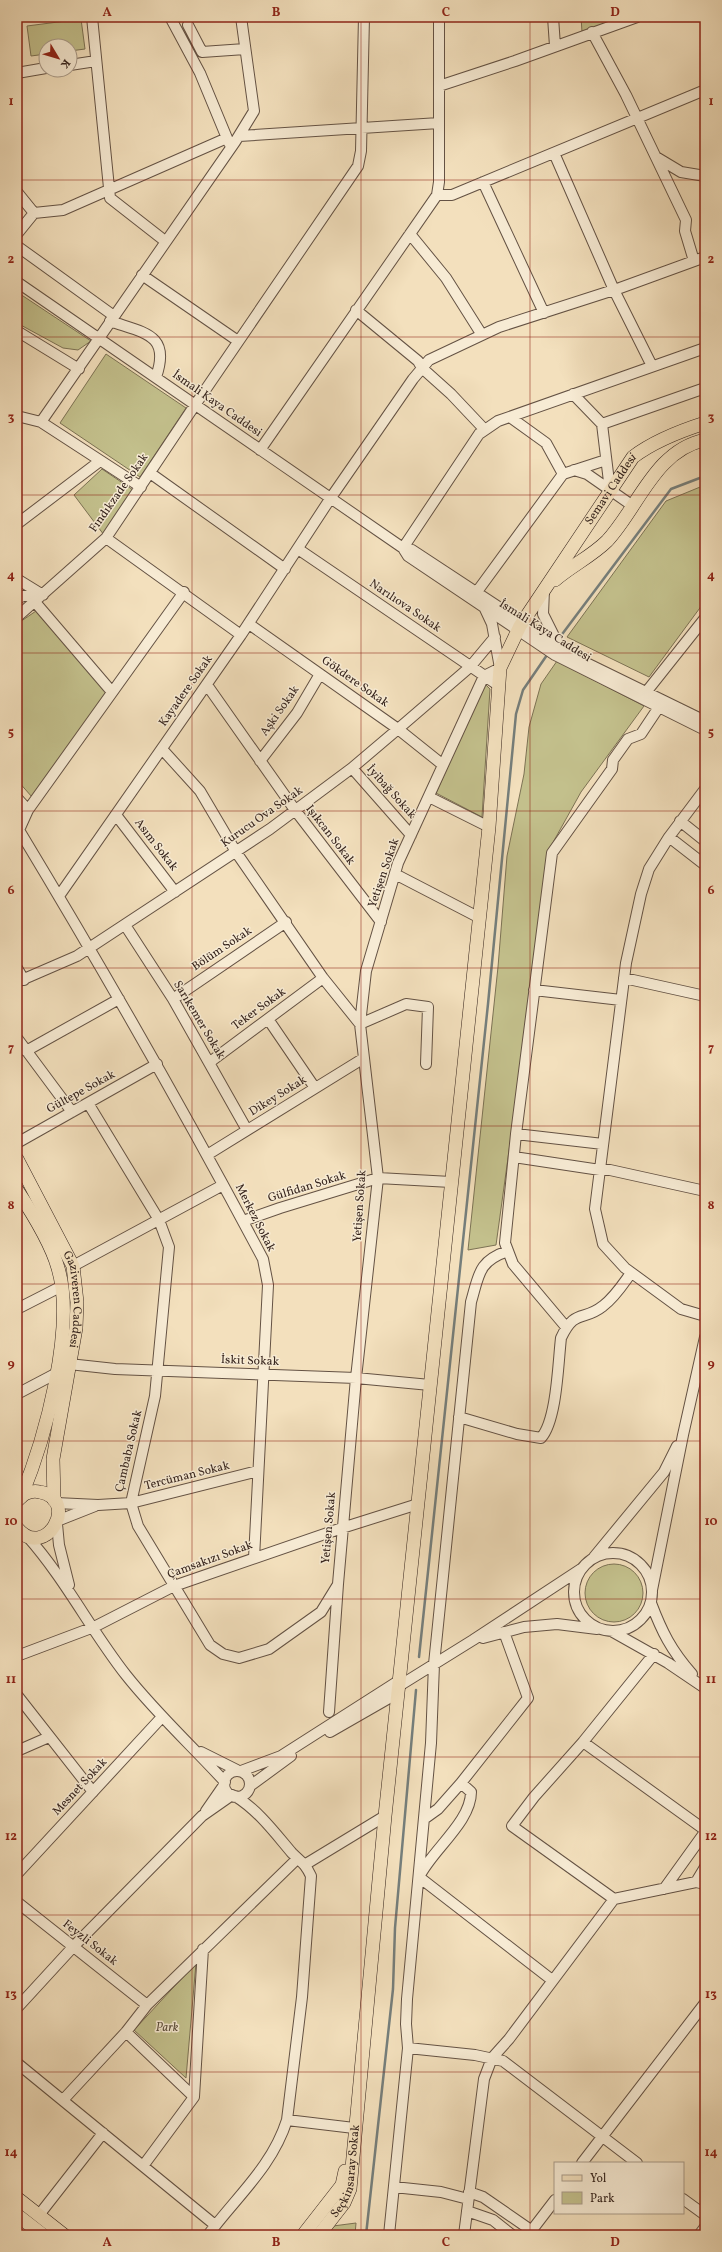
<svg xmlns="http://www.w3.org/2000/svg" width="722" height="2252" font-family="Vollkorn,serif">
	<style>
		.green { fill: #c3c08c; stroke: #7c7254 }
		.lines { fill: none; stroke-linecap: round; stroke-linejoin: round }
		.stream { stroke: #757e7b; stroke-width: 2.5 }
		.minor-casing { stroke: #645244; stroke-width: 12 }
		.major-casing { stroke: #35231c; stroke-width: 14 }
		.minor { stroke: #f7ebd4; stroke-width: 10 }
		.major { stroke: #f3e0bd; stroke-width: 13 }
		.grid { fill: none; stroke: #8f2418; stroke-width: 1; stroke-opacity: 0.55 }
		.labels { text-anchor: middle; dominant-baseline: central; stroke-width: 3; stroke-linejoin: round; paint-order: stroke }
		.street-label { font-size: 12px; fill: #35231c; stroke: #f7ebd4 }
		.park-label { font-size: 12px; font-style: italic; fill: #584a38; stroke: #f7ebd4 }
		.neatline { fill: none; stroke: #8f2418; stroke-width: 1.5 }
		.grid-label { font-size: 13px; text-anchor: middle; font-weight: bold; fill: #8f2418 }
	</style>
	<rect width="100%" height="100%" fill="#f3e0bd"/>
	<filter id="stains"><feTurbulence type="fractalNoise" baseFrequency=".005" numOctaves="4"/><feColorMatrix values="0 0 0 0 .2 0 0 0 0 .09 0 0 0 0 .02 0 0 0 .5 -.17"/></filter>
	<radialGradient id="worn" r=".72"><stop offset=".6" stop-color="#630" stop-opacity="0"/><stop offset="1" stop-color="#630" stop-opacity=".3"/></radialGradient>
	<!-- green -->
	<path class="green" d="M17,17h32l-32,4z
		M581,17h41l-40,15z
		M81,19l4,30 -15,2v-5h-24v8l-15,2 -4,-30z
		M17,292l74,49 -13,9 -15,-2 -46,-25z
		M106,354l80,54 -46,69 -80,-54z
		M102,469l34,23 -32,43 -30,-40z
		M705,485v116l-56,76 -82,-40 99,-136z
		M36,611l71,82 -75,104 -15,-17v-156z
		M557,661l87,45 -63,86 -30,54 -55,399 -28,5 30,-283 9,-111 17,-82 5,-47 12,-43z
		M485,684l5,5 -8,128 -46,-24z
		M585 1593a29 29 0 1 1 58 0a29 29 0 1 1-58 0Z
		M196,1963l-10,115 -52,-48z
		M356,2223l-1,12h-28l6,-9z"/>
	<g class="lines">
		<!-- stream -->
		<path class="stream" d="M560,637l111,-148 34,-13
			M419,1657l69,-653 28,-290 7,-24 24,-35
			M366,2235l27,-246 2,-61 21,-238"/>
		<!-- minor casing -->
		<g class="minor-casing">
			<path id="minor" d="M92,17l18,181 55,43
				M170,17l30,56 29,70
				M553,17l2,29
				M188,25l14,27 43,-3
				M592,32l34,63 60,125 -1,11 9,30
				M70,65l26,-4
				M17,73l29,-5
				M439,86l76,-25 122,-44
				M239,136l200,-13
				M554,153l60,137 38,76
				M656,157l25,15 24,4
				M483,182l61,131
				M17,192l17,21
				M437,195h15l253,-105
				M17,234l17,-21 29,-3 164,-72
				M410,234l36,44 36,57
				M17,246l97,70
				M142,275l96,66
				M17,282l386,266 9,2 164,108 129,63
				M356,310l62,51 4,7 29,26 34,36
				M110,321c34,12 61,13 46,56
				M17,331l62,38
				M573,394l29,30
				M17,416l24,6
				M510,417l36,26 17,31
				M260,450l177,-255 2,-13v-165
				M574,470l13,4 23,16
				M150,473l135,96
				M141,487l-100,-65 194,-280 19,-31 -13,-94
				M633,506l-23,-16 -8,-66 103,-36
				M17,524l83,-63
				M106,538l135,97
				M403,548l76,-114 19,-13 207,-73
				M403,548l5,8 147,99 150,75
				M298,549l200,136
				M17,579l26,16 -20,1 -6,3
				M544,590l-1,24 15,30
				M476,593l87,-119 43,-14
				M35,602l77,90
				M17,617l89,-79 89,-133 163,-239 3,-15 3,-134
				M249,624l149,105 45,36
				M207,685l88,125 86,112
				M647,691l58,-73
				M162,749l38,42 36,61 87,126 37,46 46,-20 22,3 -2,57
				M260,761l37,-48 23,-39
				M352,768l59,67
				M705,789l-36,48 -20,32 -8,25 -15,69 -31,246 8,35 22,24 56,41 24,7
				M429,797l60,30
				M17,798l11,12
				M116,815l59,77
				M680,821l25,20
				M19,830l9,-20 156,-218
				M17,831l2,-1c85,141 167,284 244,429l5,26 -14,273
				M669,837l36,28
				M395,874l83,43
				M59,896l182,-261 89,-136 83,-120 16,-19 70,-33 121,-39 85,-31
				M125,925l48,74 74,131
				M17,968l7,12
				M624,978l81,18
				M17,982l60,-26 193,-127 82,-61 46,-39 72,-62 25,-30
				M534,990l87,10
				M173,999l113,-77
				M268,1019l47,69
				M17,1038l55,74
				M26,1051l93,-52
				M210,1062l113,-84
				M88,1103l71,117 10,27 -14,149 -24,107 7,23 72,119 13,9 16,4 30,-9 52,-37 16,-26
				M516,1134l87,10
				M17,1143l140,-79
				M207,1155l157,-97
				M514,1157l86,13h10l95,21
				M243,1221l37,-13 98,-30 73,4
				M73,1266l150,-81
				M17,1309l45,-23
				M566,1327l-53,-63 -8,-21 11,-109 36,-281 60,-84 1,-9 15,-21 13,-5 18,-27
				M69,1364l46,5 241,9 74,7
				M17,1394l38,-20
				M459,1417l58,17 24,4c16,-18 17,-75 20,-100 14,-30 22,-16 42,-32 12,-9 20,-22 28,-33
				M56,1503l42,2 33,-2 127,-32
				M57,1521l38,-15
				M57,1524l2,21 10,40
				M27,1536c39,44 63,93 99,139 30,38 66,71 99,107
				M574 1592a39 39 0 1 1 78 0a39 39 0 1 1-78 0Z
				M594,1557l70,-85 13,-26
				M652,1590l31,-155 22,-98
				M651,1603c11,29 20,47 41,71
				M613,1632l55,31 37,25
				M483,1638l41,-11 33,-3 40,5
				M17,1656l77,-29 80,-41 168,-58 76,-24
				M399,1686l74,-46 108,-71
				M17,1695l76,97
				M329,1712l9,-128 18,-206 22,-200 -18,-154 6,-53 32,-108 86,-187 16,-8 -8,-44 -7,-15
				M330,1732l68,-39
				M583,1742l122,88
				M17,1751l32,-14
				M201,1752l36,18
				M241,1771l40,-15 119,-76
				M224 1784a13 13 0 1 1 26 0a13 13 0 1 1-26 0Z
				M461,1783l10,9c0,30 -39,58 -52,85l133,103
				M250,1786l41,-30
				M206,1811l18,-26
				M424,1819l14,-10 23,-26 67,-85 -24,-66
				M306,1864l79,-48
				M17,1874l145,-157
				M696,1882l9,-15
				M664,1889l41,-57
				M614,1899l-102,-73 22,-29 49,-55 71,-88
				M17,1902l130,103
				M17,2008l56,-61 129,-131 30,-21
				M126,2032l68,65
				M408,2048l67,7 28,6 134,102
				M17,2063l198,162
				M63,2100l63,-68 21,-27 150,-146
				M287,2120l67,8
				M582,2163l123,-160
				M143,2166l51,-69 9,-148
				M394,2187l47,5 27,7
				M469,2192l14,5 55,38
				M683,2199l22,16
				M467,2211l26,9 19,15
				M39,2215l64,-82
				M532,2230l23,-30
				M208,2235c29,-39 64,-68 79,-115l15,-123 9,-121c-6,-13 -10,-14 -19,-23 -17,-20 -34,-43 -57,-57
				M389,2235l19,-187 -2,-24 1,-25 24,-256 3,-79 37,-362c8,-27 7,-41 37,-51
				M464,2235l20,-156 8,-21 17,-19 105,-140 82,-17 9,2
				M699,2235l6,-8"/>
		</g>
		<!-- major casing -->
		<g class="major-casing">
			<g id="major">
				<path d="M555,580c16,-14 37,-24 52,-39 31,-33 48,-91 98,-101"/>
				<path id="s1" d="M17,1159l56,107 4,36 -1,26 -23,131 1,41"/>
				<path d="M17,1190c14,21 34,53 41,78 18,60 -13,171 -37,229"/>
				<path d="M17,1528c28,34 64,-28 23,-36 -8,-2 -16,1 -22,8"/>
				<path d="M17,2198l47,37"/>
				<path d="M17,2215l26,20"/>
				<path d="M303,2235l39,-50 3,-14"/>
				<path id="s2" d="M319,2235l25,-32 6,-14 35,-373 104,-989 11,-159 20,-42 113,-169c21,-16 47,-26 72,-34"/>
			</g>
		</g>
		<!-- minor -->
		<use href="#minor" class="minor"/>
		<!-- major -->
		<use href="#major" class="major"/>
	</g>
	<!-- grid -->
	<path class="grid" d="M192,17v2218M361,17v2218M530,17v2218M17,180h688M17,337h688M17,495h688M17,653h688M17,811h688M17,968h688M17,1126h688M17,1284h688M17,1441h688M17,1599h688M17,1757h688M17,1915h688M17,2072h688"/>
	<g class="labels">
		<!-- street labels -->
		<g class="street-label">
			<text transform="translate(217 404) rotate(35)">İsmali Kaya Caddesi</text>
			<text stroke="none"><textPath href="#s2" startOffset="1795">Semavi Caddesi</textPath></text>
			<text transform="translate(119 493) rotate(-55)">Fındıkzade Sokak</text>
			<text transform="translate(405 606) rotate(34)">Narılıova Sokak</text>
			<text transform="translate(545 631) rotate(32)">İsmali Kaya Caddesi</text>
			<text transform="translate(355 682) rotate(35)">Gökdere Sokak</text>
			<text transform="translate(186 691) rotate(-55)">Kayadere Sokak</text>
			<text transform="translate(280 711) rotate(-55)">Aşki Sokak</text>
			<text transform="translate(391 792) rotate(48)">İyibağ Sokak</text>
			<text transform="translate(262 817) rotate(-35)">Kurucu Ova Sokak</text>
			<text transform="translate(330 835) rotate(52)">Işıkcan Sokak</text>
			<text transform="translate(156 845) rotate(52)">Asım Sokak</text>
			<text transform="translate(384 873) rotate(-71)">Yetişen Sokak</text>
			<text transform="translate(222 949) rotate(-34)">Bölüm Sokak</text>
			<text transform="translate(259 1009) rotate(-36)">Teker Sokak</text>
			<text transform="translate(199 1020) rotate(59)">Sarıkemer Sokak</text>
			<text transform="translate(81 1092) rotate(-29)">Gültepe Sokak</text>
			<text transform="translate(278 1096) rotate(-32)">Dikey Sokak</text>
			<text transform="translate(307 1187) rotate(-17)">Gülfidan Sokak</text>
			<text transform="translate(360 1206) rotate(-86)">Yetişen Sokak</text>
			<text transform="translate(255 1218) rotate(63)">Merkez Sokak</text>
			<text stroke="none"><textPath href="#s1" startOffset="154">Gaziveren Caddesi</textPath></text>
			<text transform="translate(250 1361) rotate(2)">İskit Sokak</text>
			<text transform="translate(129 1451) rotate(-77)">Çambaba Sokak</text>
			<text transform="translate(187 1476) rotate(-14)">Tercüman Sokak</text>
			<text transform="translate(329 1528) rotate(-85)">Yetişen Sokak</text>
			<text transform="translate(210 1560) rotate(-20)">Çamsakızı Sokak</text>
			<text transform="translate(80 1787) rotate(-47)">Mesnet Sokak</text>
			<text transform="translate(90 1943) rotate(38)">Feyzli Sokak</text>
			<text stroke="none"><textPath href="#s2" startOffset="72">Seçkinsaray Sokak</textPath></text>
		</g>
		<!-- park labels -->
		<g class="park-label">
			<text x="167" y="2028">Park</text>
		</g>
	</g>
	<!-- margin -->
	<rect width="722" height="2252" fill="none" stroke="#f3e0bd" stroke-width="44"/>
	<!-- legend -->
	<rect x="554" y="2162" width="130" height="52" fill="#f7ebd4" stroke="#a99b8a"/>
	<rect x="562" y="2175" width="20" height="6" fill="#f3e0bd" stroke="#a99b8a"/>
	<text x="590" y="2182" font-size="12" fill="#35231c">Yol</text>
	<rect x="562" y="2192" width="20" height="12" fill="#c3c08c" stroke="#a99b8a"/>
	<text x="590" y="2202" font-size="12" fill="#35231c">Park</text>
	<!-- north arrow -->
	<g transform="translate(58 58) rotate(128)"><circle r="19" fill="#f7ebd4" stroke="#a99b8a"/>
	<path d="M0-3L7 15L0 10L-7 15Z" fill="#8f2418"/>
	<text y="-6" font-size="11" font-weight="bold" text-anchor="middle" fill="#35231c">K</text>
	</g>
	<rect x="22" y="22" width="678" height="2208" class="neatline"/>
	<g class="grid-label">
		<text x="107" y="16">A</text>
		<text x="276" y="16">B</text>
		<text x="446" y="16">C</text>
		<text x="615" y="16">D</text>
		<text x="11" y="105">1</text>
		<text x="711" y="105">1</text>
		<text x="11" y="263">2</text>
		<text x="711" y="263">2</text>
		<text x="11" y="421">3</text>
		<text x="711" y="421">3</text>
		<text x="11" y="579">4</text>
		<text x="711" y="579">4</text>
		<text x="11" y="736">5</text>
		<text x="711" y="736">5</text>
		<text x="11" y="894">6</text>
		<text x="711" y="894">6</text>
		<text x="11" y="1052">7</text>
		<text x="711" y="1052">7</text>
		<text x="11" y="1209">8</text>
		<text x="711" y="1209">8</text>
		<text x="11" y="1367">9</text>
		<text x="711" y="1367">9</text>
		<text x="11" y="1525">10</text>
		<text x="711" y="1525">10</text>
		<text x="11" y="1683">11</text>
		<text x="711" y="1683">11</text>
		<text x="11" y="1840">12</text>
		<text x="711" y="1840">12</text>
		<text x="11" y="1998">13</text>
		<text x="711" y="1998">13</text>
		<text x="11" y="2156">14</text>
		<text x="711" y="2156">14</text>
		<text x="107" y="2246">A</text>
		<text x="276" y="2246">B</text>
		<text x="446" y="2246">C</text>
		<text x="615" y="2246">D</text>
	</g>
	<rect width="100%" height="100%" filter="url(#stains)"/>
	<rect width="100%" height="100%" fill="url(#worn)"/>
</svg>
